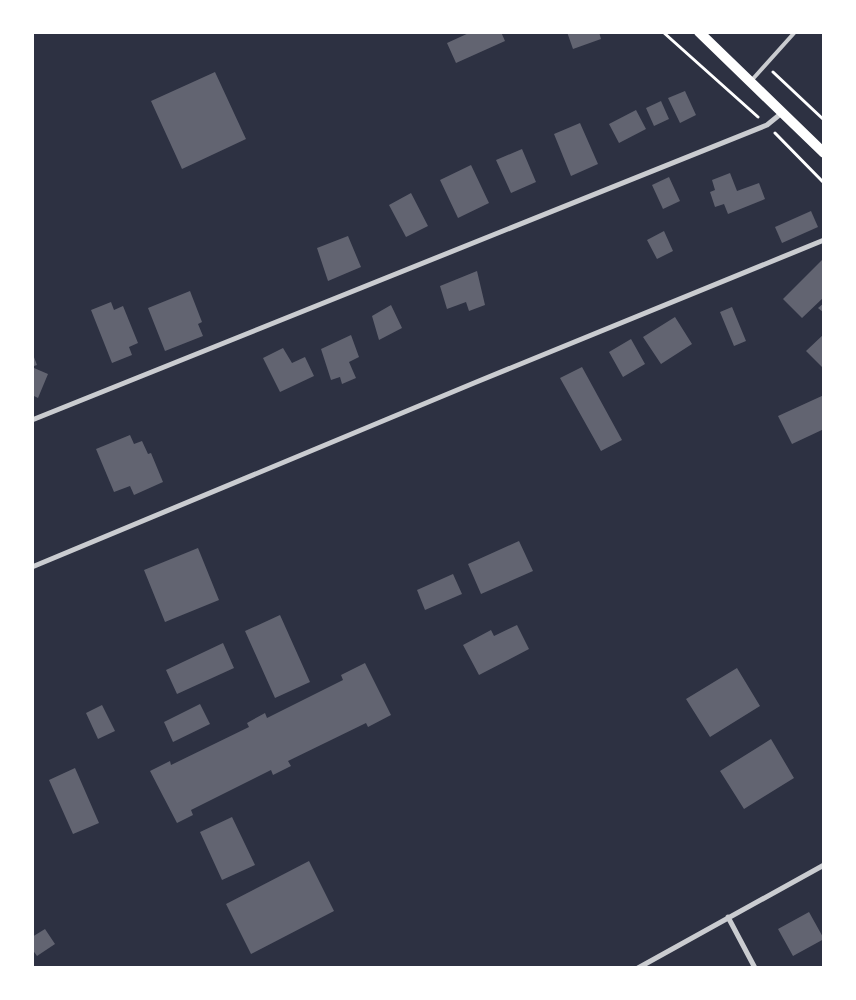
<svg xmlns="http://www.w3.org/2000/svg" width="856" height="1000" font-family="Helvetica,sans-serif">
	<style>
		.building { fill: #626471 }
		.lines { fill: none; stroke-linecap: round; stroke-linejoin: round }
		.path { stroke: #fff; stroke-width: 3 }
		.service { stroke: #caccd0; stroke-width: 4 }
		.minor { stroke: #caccd0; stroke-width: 5 }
		.secondary { stroke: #fff; stroke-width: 10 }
	</style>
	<rect width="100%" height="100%" fill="#2d3142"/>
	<!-- building -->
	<path class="building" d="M471,32h30l4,9 -49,22 -9,-20z
		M567,32h32l2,7 -28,10z
		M215,72l31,67 -64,30 -31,-68z
		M685,91l11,24 -16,8 -12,-25z
		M661,101l8,18 -15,7 -8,-18z
		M636,110l10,19 -27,14 -10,-19z
		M580,123l18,41 -27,12 -17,-42z
		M522,149l14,33 -25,11 -15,-33z
		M471,165l18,38 -31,15 -18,-38z
		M730,173l7,18 22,-8 6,16 -37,15 -4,-10 -9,3 -5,-15 5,-2 -3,-10z
		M669,177l11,24 -17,8 -11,-24z
		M411,193l17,33 -22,11 -17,-32z
		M811,211l7,16 -36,16 -7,-16z
		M664,231l9,20 -16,8 -10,-19z
		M348,236l13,31 -33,14 -11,-33z
		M822,260l2,2v35l-22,21 -19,-19z
		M477,271l8,34 -16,6 -3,-9 -19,7 -7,-23z
		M190,291l12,31 -4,2 5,12 -38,15 -17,-43z
		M111,302l3,8 9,-4 15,37 -9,4 3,8 -20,8 -21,-53z
		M824,303v10l-6,-5z
		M391,305l11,23 -23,12 -7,-24z
		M732,307l14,34 -12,5 -14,-34z
		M675,317l17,27 -31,20 -18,-27z
		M824,334v35l-18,-18z
		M351,335l8,22 -10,5 7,16 -14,6 -2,-7 -9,3 -10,-31z
		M631,339l14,25 -22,13 -14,-25z
		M283,348l9,15 13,-6 9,19 -34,16 -17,-34z
		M32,352l5,13 -3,1v2l14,6 -10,24 -6,-3z
		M582,367l40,73 -21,11 -41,-73z
		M824,395v34l-32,15 -14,-28z
		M130,435l4,9 8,-3 6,13 3,-1 12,29 -29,13 -4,-9 -16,6 -18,-43z
		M519,541l14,30 -52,23 -13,-30z
		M198,548l21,52 -54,22 -21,-52z
		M453,574l9,20 -37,16 -8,-20z
		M280,615l30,67 -35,16 -30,-67z
		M517,625l12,24 -50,26 -16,-30 28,-15 3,6z
		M223,643l11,25 -57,26 -11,-24z
		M365,663l26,52 -23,12 -2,-4 -78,38 3,5 -18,9 -2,-5 -80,40 2,5 -16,8 -27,-52 20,-10 1,4 78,-38 -2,-4 18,-10 2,5 76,-38 -2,-5z
		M737,668l23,38 -50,31 -24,-38z
		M200,704l10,20 -37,18 -9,-20z
		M102,705l13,26 -17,8 -12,-26z
		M771,739l23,39 -50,31 -24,-38z
		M75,768l24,55 -26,11 -24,-54z
		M232,817l23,48 -33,15 -22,-48z
		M309,861l25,50 -83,43 -25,-50z
		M809,912l15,27 -31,17 -15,-27z
		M45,929l10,15 -18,12 -5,-7v-12z"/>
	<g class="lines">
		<!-- path -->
		<path class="path" d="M663,32l95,85
			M773,72l51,48
			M775,133l49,50"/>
		<!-- service -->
		<path class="service" d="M751,81l44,-49"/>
		<!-- minor -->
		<path class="minor" d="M32,420l735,-295 16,-13
			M32,567l442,-184 350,-143
			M728,917l27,51
			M638,968l186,-103"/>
		<!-- secondary -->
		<path class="secondary" d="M699,32l125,121"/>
	</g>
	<!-- border -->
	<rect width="856" height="1000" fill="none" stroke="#ffffff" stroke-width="68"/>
</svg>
